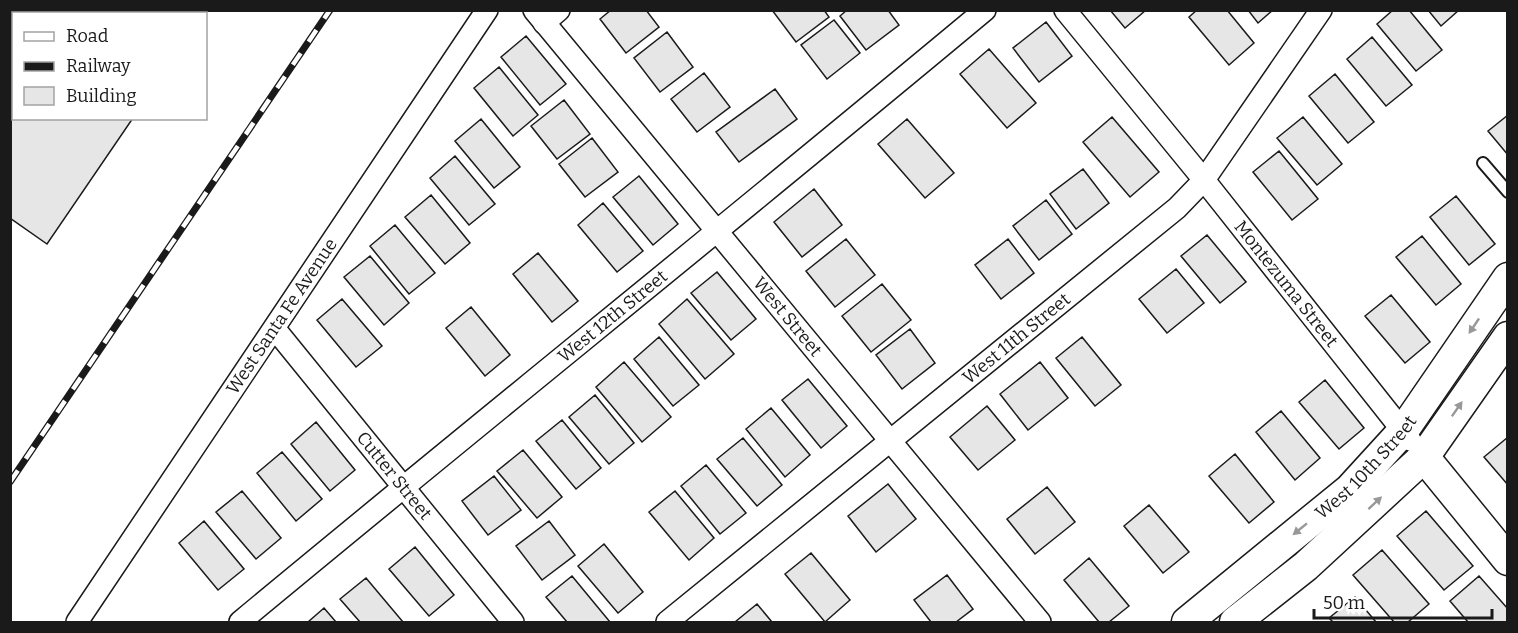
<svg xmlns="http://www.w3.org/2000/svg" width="1518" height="633" font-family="Bitter,serif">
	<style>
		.building { fill: #e6e6e6; stroke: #1a1a1a; stroke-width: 1.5 }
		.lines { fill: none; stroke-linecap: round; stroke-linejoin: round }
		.lane-casing { stroke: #1a1a1a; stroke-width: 14 }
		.street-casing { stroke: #1a1a1a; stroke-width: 24 }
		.secondary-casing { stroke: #1a1a1a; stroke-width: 33 }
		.lane { stroke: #fff; stroke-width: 10 }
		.street { stroke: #fff; stroke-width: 21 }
		.secondary { stroke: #fff; stroke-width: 30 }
		.rail-casing { stroke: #1a1a1a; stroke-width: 7 }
		.rail { stroke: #fff; stroke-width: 4.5; stroke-dasharray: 14; stroke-linecap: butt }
		.oneway { fill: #989898 }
		.labels { text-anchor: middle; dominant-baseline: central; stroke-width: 4.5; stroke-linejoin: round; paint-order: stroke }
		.street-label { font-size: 18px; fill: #1a1a1a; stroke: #fff }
	</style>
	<rect width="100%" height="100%" fill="#fff"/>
	<!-- building -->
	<path class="building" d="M10,10h196l-2,4h-190v104h119l-86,126 -37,-26z
		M611,10h35l13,17 -33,26 -26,-34z
		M772,10h52l5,7 -33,25z
		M847,10h41l11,15 -33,25 -26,-34z
		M1110,10h36l-21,18z
		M1197,10h30l27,33 -25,22 -40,-48z
		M1248,10h25l-15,13z
		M1393,10h16l33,40 -26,21 -39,-47z
		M1428,10h31l-18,16z
		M834,20l26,33 -33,26 -26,-34z
		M1046,22l26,34 -33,26 -26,-34z
		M667,32l26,35 -33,25 -26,-34z
		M526,36l40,48 -26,21 -39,-48z
		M1372,37l40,48 -26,21 -39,-47z
		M989,49l47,54 -29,25 -47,-54z
		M499,67l39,48 -25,21 -39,-48z
		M704,73l26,34 -33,25 -26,-33z
		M1335,74l39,48 -26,21 -39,-47z
		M775,89l22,30 -58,43 -23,-30z
		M564,100l26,34 -33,25 -26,-33z
		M1508,115v40l-20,-24z
		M1112,117l47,55 -29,25 -47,-55z
		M1303,117l39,47 -25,21 -40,-47z
		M481,119l39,48 -26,21 -39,-47z
		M907,119l47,54 -29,25 -47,-54z
		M592,138l26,34 -33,25 -26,-33z
		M1279,151l39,48 -26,21 -39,-48z
		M455,156l40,48 -26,21 -39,-47z
		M1083,169l26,34 -33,26 -26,-35z
		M639,176l39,48 -25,21 -40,-48z
		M814,189l28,36 -40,32 -28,-35z
		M431,195l39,48 -25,21 -40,-47z
		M1456,196l39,48 -26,21 -39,-48z
		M1046,200l26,34 -33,26 -26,-34z
		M603,203l40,48 -26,21 -39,-47z
		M395,225l40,48 -26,21 -39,-48z
		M1207,235l39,47 -26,21 -39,-47z
		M1422,236l39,48 -25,21 -40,-48z
		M846,239l29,36 -40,32 -29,-36z
		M1008,239l26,34 -33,26 -26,-34z
		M538,253l40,48 -26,21 -39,-48z
		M370,256l39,47 -25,22 -40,-48z
		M1176,269l28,34 -37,30 -28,-34z
		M717,272l39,47 -25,21 -40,-47z
		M882,284l29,36 -40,32 -29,-36z
		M1391,295l39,47 -25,21 -40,-47z
		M342,299l40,47 -26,21 -39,-47z
		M687,299l47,55 -29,25 -46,-55z
		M471,307l39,48 -25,21 -39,-48z
		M910,329l25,34 -33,26 -26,-34z
		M659,337l40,48 -26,21 -39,-47z
		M1082,337l39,48 -26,21 -39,-48z
		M624,362l47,55 -29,25 -46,-55z
		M1040,362l28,36 -40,32 -28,-36z
		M808,379l39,47 -26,22 -39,-48z
		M1325,380l39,48 -25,21 -40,-47z
		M595,395l39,48 -25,21 -40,-47z
		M987,406l28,34 -37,30 -28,-33z
		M771,408l39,47 -25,22 -39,-48z
		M1281,411l39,47 -25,22 -39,-48z
		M562,420l39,48 -25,21 -40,-48z
		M316,422l39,48 -25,21 -39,-47z
		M1508,437v48l-24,-28z
		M743,438l39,47 -25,21 -40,-47z
		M523,450l39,47 -25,21 -40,-47z
		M282,452l40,47 -26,22 -39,-48z
		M1235,454l39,48 -25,21 -40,-47z
		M706,465l40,48 -26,21 -39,-48z
		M494,476l27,34 -33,25 -26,-34z
		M888,484l28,35 -40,33 -28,-36z
		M1047,487l28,35 -40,32 -28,-35z
		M242,491l39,47 -25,21 -40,-47z
		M675,491l39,47 -25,22 -40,-48z
		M1149,505l40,47 -26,21 -39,-47z
		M1426,511l47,55 -29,24 -47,-54z
		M204,521l40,48 -26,21 -39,-47z
		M549,521l26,34 -33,25 -26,-34z
		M604,544l39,48 -25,21 -40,-47z
		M415,547l39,48 -25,21 -40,-47z
		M1382,550l47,54 -21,18h-14l-41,-47z
		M811,553l39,47 -25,22 -40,-48z
		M1089,558l40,48 -20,16h-10l-35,-42z
		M947,575l26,34 -17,13h-25l-17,-22z
		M572,576l38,46h-43l-21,-25z
		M1479,576l29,33v13h-40l-18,-21z
		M366,578l37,44h-43l-20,-23z
		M1355,597l21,25h-43l-4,-4z
		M757,604l15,18h-37z
		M324,608l12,14h-28z"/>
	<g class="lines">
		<!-- lane casing -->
		<g class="lane-casing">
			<path id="lane" d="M1483,163l25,29"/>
		</g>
		<!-- street casing -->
		<g class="street-casing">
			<g id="street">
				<path id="s1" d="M534,10l506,612"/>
				<path id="s2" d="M1065,10l139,170 206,260"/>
				<path d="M544,23l15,-13"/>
				<path id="s3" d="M275,329l238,293"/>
				<path id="s4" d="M77,622l410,-612"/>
				<path id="s5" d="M240,622c247,-205 498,-406 745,-612"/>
				<path id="s6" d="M667,622l510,-414 27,-28 117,-170"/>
			</g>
		</g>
		<!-- secondary casing -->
		<g class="secondary-casing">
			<g id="secondary">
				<path d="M1424,457l84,103"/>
				<path id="s7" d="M1187,622l163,-133 53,-58 105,-153"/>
				<path d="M1235,622l71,-56 118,-109 84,-120"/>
			</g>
		</g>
		<!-- lane -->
		<use href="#lane" class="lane"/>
		<!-- street -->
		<use href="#street" class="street"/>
		<!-- secondary -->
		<use href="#secondary" class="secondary"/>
		<!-- rail casing -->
		<g class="rail-casing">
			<path id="rail" d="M10,482l320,-472"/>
		</g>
		<!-- rail -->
		<use href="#rail" class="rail"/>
	</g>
	<!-- one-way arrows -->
	<defs><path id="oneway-solid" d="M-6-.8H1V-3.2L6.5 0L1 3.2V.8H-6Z" transform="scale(1.5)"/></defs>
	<g class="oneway">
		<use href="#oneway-solid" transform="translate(1474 326) rotate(124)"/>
		<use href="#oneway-solid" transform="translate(1457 409) rotate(-55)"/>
		<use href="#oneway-solid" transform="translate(1375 503) rotate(-43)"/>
		<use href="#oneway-solid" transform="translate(1300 529) rotate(141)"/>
	</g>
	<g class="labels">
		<!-- street labels -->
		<g class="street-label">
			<text stroke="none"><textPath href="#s2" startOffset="352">Montezuma Street</textPath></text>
			<text stroke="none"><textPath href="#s4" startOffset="368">West Santa Fe Avenue</textPath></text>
			<text stroke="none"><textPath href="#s5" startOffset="482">West 12th Street</textPath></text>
			<text stroke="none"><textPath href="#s1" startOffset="398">West Street</textPath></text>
			<text stroke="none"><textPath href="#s6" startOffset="450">West 11th Street</textPath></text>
			<text stroke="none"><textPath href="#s7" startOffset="237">West 10th Street</textPath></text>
			<text stroke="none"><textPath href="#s3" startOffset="189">Cutter Street</textPath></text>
		</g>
	</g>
	<!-- border -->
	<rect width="1518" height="633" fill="none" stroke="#1a1a1a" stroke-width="24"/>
	<!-- legend -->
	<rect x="12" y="12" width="195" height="108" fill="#ffffff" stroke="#a3a3a3" stroke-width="1.5"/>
	<rect x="24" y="32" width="30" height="9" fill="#ffffff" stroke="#a3a3a3" stroke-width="1.5"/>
	<text x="66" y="42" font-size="18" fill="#1a1a1a">Road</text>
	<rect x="24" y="62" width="30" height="9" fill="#1a1a1a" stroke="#a3a3a3" stroke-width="1.5"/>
	<text x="66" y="72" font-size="18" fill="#1a1a1a">Railway</text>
	<rect x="24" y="87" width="30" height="18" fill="#e6e6e6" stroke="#a3a3a3" stroke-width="1.5"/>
	<text x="66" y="102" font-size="18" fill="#1a1a1a">Building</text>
	<!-- scale -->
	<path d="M1314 609v9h178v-9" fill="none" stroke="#1a1a1a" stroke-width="3"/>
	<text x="1323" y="609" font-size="18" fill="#1a1a1a" stroke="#ffffff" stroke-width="4.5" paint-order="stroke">50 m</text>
</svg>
